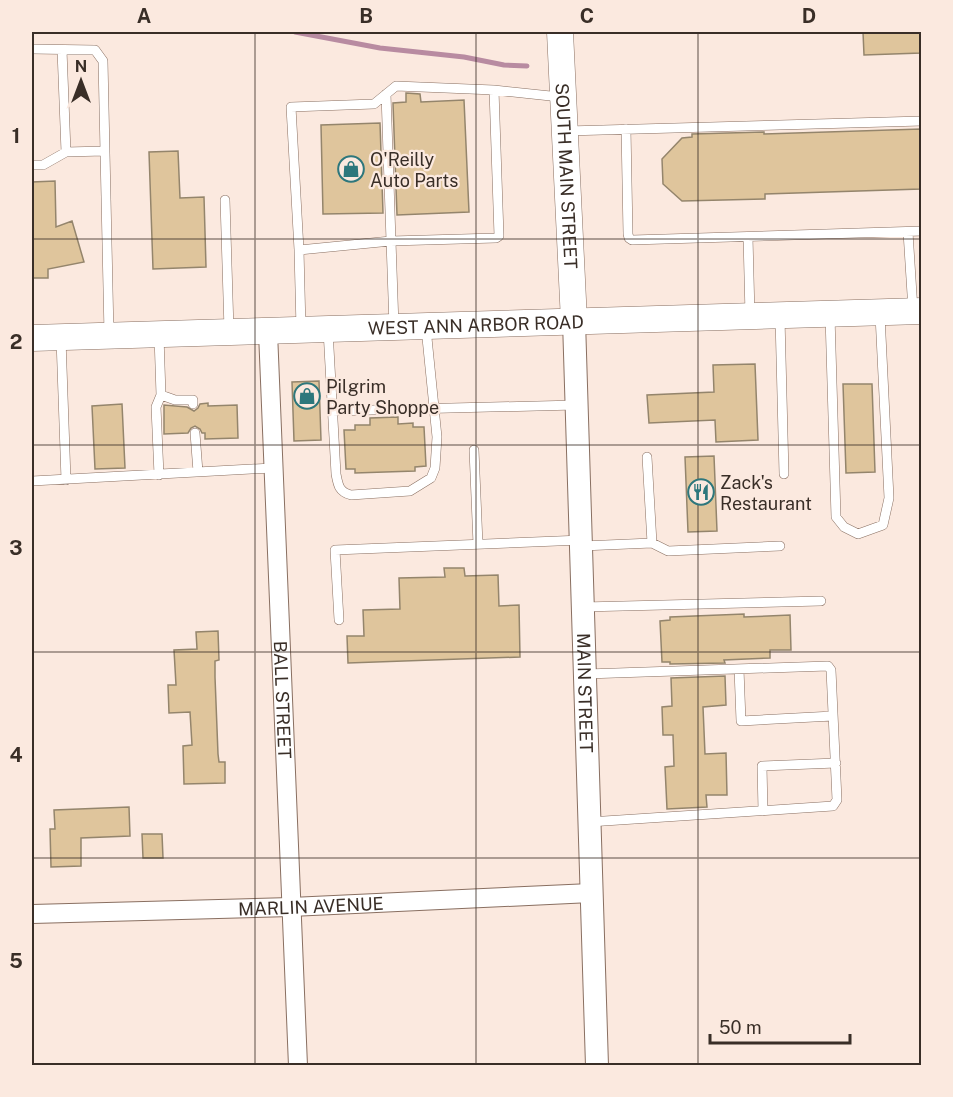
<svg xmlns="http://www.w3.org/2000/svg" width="953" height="1097" font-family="'Public Sans',sans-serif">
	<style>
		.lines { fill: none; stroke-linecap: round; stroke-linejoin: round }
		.stream { stroke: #b88ba1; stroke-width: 5 }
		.building { fill: #dfc59c; stroke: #94856c; stroke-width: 1.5 }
		.service-casing { stroke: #896f61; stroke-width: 10 }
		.minor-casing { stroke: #896f61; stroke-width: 20 }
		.tertiary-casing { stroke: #896f61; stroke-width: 24 }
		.secondary-casing { stroke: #896f61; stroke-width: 27 }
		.service { stroke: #fff; stroke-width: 9 }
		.minor { stroke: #fff; stroke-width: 18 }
		.tertiary { stroke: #fff; stroke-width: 22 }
		.secondary { stroke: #fff; stroke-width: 26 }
		.grid { fill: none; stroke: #392e27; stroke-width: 1.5; stroke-opacity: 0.55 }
		.labels { text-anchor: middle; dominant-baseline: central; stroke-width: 4.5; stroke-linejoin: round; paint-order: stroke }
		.poi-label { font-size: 18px; fill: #392e27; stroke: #fbe9df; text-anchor: start }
		.street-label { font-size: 18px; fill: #392e27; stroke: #fbe9df }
		.neatline { fill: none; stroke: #392e27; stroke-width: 2 }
		.grid-label { font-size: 20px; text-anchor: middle; font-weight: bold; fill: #392e27 }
	</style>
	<rect width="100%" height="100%" fill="#fbe9df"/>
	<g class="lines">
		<!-- stream -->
		<path class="stream" d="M295,32l85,16 84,9 40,8 23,1"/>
	</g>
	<!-- building -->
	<path class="building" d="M863,32h58v21l-57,2z
		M406,93l14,1 1,8 43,-2 5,112 -72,3 -4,-112 13,-1z
		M380,123l3,90 -60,1 -2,-89z
		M921,129v60l-156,5v5l-83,2 -19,-17 -1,-25 20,-21 10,-1v-3l72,-2v2z
		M178,151l2,47 24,-1 2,70 -53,2 -4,-117z
		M55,181l1,46 16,-6 12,41 -36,7v9h-16v-96z
		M755,364l3,76 -42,2 -1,-22 -66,3 -2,-28 67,-3 -1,-27z
		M319,381l2,59 -27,1 -2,-59z
		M843,384h29l3,88 -29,1z
		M208,403v3l29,-1 1,33 -33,1v-6h-3l-2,-4 -5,-3 -4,2 -3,5 -24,1v-29l23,2 7,4 4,-3 2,-4z
		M122,404l3,64 -30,1 -3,-63z
		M398,417v7l15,-1v4h11l2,39 -11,1v4l-60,2v-4h-9l-2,-39h11v-5h15v-7z
		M714,456l3,75 -29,1 -3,-75z
		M444,568h20l1,8 33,-1 1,31 20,-1 1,52 -172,6 -1,-27h17l-1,-26 37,-1 -1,-31 46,-1z
		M744,614v3l46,-2 1,35h-21v8l-46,2 1,3 -55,1v-2h-8l-2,-41 10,-1v-3z
		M218,631l1,29 -4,1v16l3,77 1,8h6v21l-41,1 -1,-38 9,-1 -2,-33 -21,1 -1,-28h8l-2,-35 23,-1 -1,-17z
		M725,676l1,29 -23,2 2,47 21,-1 1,42h-21l1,12 -40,2 -2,-42 9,-1 -1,-31h-10l-1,-28 10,-1 -1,-28z
		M129,807l1,29 -49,2v28l-30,1 -1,-38h5l-1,-19z
		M142,834h20l1,24h-20z"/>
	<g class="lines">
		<!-- service casing -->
		<g class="service-casing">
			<path id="service" d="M32,49l63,1 8,11 6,273
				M62,50l4,102
				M386,94l5,147 -92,9 -8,-143 83,-3 22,-18 98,4 66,7
				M626,129l2,105 1,4 3,2 290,-9
				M567,131l355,-10
				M32,165h11l23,-13 38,-1
				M225,200l4,130
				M908,232l5,78
				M748,237l2,78
				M299,250l2,78
				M830,316l6,201 8,10 14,7 25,-9 6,-27 -9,-183
				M780,318l4,156
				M394,326l-3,-85 105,-3 3,-2 -5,-146
				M328,330l8,144c2,11 3,18 15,21l59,-4 21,-13 4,-10 2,-31 -11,-109
				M61,339l5,141
				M161,395l14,5h18v4
				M332,411l244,-6
				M195,433l3,39
				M474,450l4,94
				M159,475l-3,-68 5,-12 -2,-59
				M32,481l240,-13
				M652,543l16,8 112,-5
				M582,546l70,-3 -5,-86
				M583,607l238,-6
				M339,620l-4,-70 247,-10
				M739,669l2,52 92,-5
				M586,674l242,-8 3,4 6,130 -4,6 -244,16
				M763,811l-1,-45 74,-3"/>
		</g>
		<!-- minor casing -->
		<g class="minor-casing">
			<g id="minor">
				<path id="s1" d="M268,332l30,734"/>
				<path id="s2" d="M32,914l259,-7 300,-14"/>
			</g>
		</g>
		<!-- tertiary casing -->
		<g class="tertiary-casing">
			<g id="tertiary">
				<path id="s3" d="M574,321c10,248 13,497 23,745"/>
			</g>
		</g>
		<!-- secondary casing -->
		<g class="secondary-casing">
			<g id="secondary">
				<path id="s4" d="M560,32l14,289"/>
				<path id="s5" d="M32,338l890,-27"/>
			</g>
		</g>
		<!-- service -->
		<use href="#service" class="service"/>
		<!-- minor -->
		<use href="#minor" class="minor"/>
		<!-- tertiary -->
		<use href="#tertiary" class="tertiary"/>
		<!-- secondary -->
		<use href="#secondary" class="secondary"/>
	</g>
	<!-- grid -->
	<path class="grid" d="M255,32v1034M476,32v1034M698,32v1034M32,239h890M32,445h890M32,652h890M32,858h890"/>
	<!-- icons -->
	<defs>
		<g id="shop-ring" transform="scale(1.35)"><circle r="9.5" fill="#fbe9df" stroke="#2d777c" stroke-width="1.5"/><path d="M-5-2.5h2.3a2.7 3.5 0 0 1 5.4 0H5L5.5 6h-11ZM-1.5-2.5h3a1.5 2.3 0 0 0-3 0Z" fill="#2d777c"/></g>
		<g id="restaurant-ring" transform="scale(1.35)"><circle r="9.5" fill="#fbe9df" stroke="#2d777c" stroke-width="1.5"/><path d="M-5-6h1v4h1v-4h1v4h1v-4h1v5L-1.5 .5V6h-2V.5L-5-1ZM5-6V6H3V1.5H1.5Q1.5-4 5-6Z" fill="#2d777c"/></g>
	</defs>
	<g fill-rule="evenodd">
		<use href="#shop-ring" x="351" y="169"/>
		<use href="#shop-ring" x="307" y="396"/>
		<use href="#restaurant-ring" x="701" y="492"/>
	</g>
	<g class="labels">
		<!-- poi labels -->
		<g class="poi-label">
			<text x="370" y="159">O'Reilly<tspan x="370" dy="21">Auto Parts</tspan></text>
			<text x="326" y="386">Pilgrim<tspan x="326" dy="21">Party Shoppe</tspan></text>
			<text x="720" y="482">Zack's<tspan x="720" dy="21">Restaurant</tspan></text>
		</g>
		<!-- street labels -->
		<g class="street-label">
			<text stroke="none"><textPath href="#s4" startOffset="144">SOUTH MAIN STREET</textPath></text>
			<text stroke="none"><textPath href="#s5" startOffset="444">WEST ANN ARBOR ROAD</textPath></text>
			<text stroke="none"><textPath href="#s3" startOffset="372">MAIN STREET</textPath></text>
			<text stroke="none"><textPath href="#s1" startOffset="368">BALL STREET</textPath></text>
			<text stroke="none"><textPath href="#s2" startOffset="279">MARLIN AVENUE</textPath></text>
		</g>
	</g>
	<!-- border -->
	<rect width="953" height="1097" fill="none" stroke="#fbe9df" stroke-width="66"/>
	<!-- north arrow -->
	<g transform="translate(81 81)" stroke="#fbe9df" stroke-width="4.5" paint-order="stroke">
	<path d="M0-4.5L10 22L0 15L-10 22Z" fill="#392e27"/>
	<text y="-9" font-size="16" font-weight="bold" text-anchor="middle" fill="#392e27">N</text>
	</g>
	<!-- scale -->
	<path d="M710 1034v9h140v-9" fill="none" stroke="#392e27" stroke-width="3"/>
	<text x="719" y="1034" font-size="18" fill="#392e27" stroke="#fbe9df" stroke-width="4.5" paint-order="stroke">50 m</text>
	<rect x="33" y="33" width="887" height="1031" class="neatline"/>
	<g class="grid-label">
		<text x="144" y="23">A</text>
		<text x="366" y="23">B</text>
		<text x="587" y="23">C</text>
		<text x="809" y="23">D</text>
		<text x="16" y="143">1</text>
		<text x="16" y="349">2</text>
		<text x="16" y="555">3</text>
		<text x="16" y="762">4</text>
		<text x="16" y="968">5</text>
	</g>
</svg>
